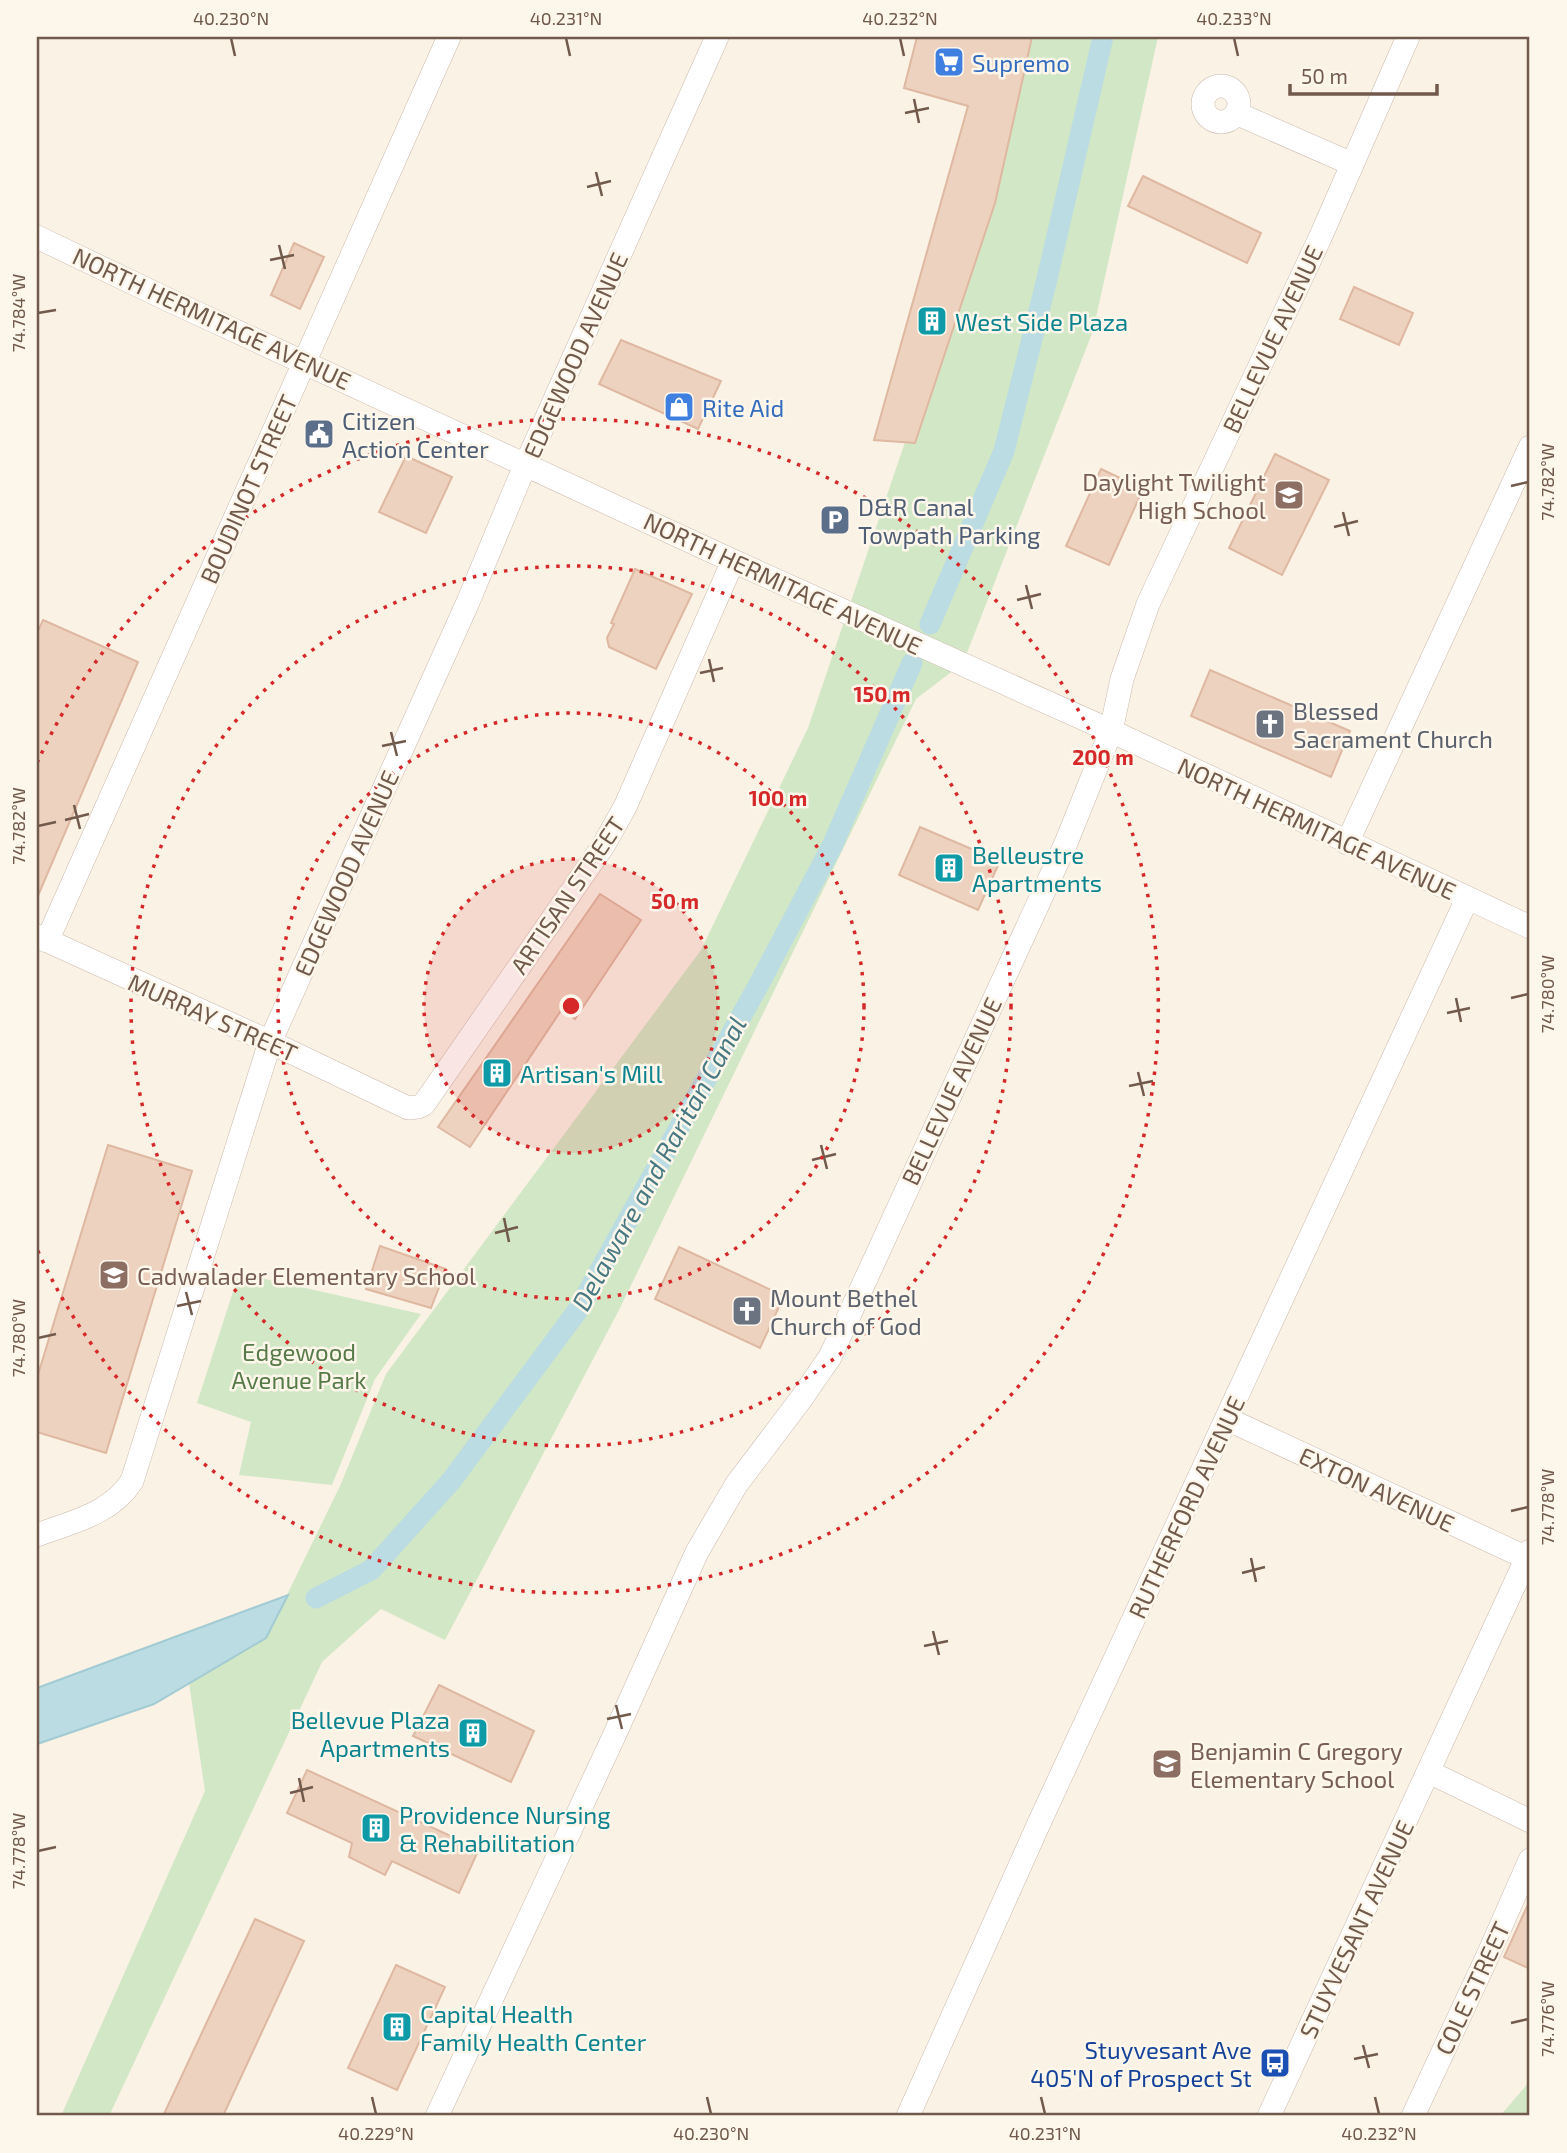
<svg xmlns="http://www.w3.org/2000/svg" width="1567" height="2153" font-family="'Exo 2',sans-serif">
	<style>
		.green { fill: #d2e7c5 }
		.water { fill: #bbdce2; stroke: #a2cbd3; stroke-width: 2 }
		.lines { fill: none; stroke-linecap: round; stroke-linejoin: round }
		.canal { stroke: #bbdce2; stroke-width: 21 }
		.building { fill: #edd2bf; stroke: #dfb8a1; stroke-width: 2 }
		.minor-casing { stroke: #cbbaac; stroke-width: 24 }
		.minor { stroke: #fff; stroke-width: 23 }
		.ticks { fill: none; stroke: #715a4c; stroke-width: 2.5 }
		.ring { fill: none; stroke: #d62828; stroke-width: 3.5; stroke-dasharray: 3.5 7 }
		.labels { text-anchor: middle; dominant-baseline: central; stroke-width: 5; stroke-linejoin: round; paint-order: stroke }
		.shop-label { font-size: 24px; fill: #366cbe; stroke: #fdf6eb; text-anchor: start }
		.street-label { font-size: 24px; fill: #715a4c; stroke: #fdf6eb }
		.culture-label { font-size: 24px; fill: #0d838f; stroke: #fdf6eb; text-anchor: start }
		.service-label { font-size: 24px; fill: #4e5e75; stroke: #fdf6eb; text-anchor: start }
		.education-label { font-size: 24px; fill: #785e54; stroke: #fdf6eb; text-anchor: start }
		.worship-label { font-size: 24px; fill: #5b616d; stroke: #fdf6eb; text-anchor: start }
		.park-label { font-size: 24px; fill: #577b48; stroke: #fdf6eb }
		.transit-label { font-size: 24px; fill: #164399; stroke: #fdf6eb; text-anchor: end }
		.water-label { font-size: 26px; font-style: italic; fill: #487983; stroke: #fdf6eb }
		.centre { fill: #d62828; stroke: #fdf6eb; stroke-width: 3.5 }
		.ring-label { font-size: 21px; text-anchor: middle; font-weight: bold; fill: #d62828; stroke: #fdf6eb; stroke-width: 5; stroke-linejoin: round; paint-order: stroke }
		.neatline { fill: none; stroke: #715a4c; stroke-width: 2.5 }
		.ticks-label { font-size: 18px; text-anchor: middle; fill: #715a4c }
	</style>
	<rect width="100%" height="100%" fill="#faf2e5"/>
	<!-- green -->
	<path class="green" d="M1024,37h134l-65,294 -130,332 -47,36 -297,611 -174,330 -64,-31 -59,53 -213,454h-48l144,-325 -16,-108 77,-45 74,-152 46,-112 315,-424 107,-222 170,-501z
		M239,1273l182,41 -46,65 -43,106 -93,-10 12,-53 -54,-19z
		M1530,2081v35h-30z"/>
	<!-- water -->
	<path class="water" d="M288,1595l-22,43 -112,66 -117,40v-56z"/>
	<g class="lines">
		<!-- canal -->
		<path class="canal" d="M930,624l74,-173 42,-168 57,-246
			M316,1598l55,-28 80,-89 127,-171 180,-324 74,-140 80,-183"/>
	</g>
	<!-- building -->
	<path class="building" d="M917,37h115l-37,166 -80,240 -41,-3 94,-334 -64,-18z
		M1143,176l118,57 -14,30 -119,-57z
		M294,243l30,14 -24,52 -29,-14z
		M1354,287l59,26 -14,32 -59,-26z
		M621,340l100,41 -23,48 -99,-45z
		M1275,454l54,26 -47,95 -53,-27z
		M406,456l46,21 -26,56 -47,-21z
		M1101,469l42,20 -34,76 -43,-19z
		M635,569l57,25 -36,75 -47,-22 -2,-9 7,-14 -3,-1z
		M43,620l95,42 -101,236v-265z
		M1210,670l140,61 -19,46 -140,-61z
		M920,827l80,34 -22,49 -79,-35z
		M600,894l41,26 -66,99 -13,-10 -92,138 -32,-20z
		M108,1145l84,26 -86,282 -69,-21v-54z
		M380,1246l66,23 -15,39 -65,-19z
		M679,1247l105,49 -24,52 -105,-49z
		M439,1685l95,46 -23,51 -98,-46z
		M307,1770l172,79 -20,44 -67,-32 -7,14 -36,-18 3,-14 -65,-30z
		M1530,1900v69l-26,-12z
		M255,1919l49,22 -81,175h-60z
		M396,1965l49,22 -48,103 -49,-22z"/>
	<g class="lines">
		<!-- minor casing -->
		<g class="minor-casing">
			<path id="minor" d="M1203 104a18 18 0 1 1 36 0a18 18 0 1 1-36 0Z
				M1238,114l114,50
				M37,237l136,65 560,259 378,170 419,196
				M1347,843l183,-396
				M37,936l233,106 138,66 10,-1 6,-3 179,-258 22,-39 108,-246
				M47,941l402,-904
				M1227,1419l300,139
				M37,1535c35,-13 74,-21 95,-54l138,-439 198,-440 50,-120 199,-445
				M1429,1772l101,49
				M437,2116l177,-380 83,-184 39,-67 65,-86 29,-42 236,-514 45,-112 11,-52 26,-75 172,-366 88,-201
				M908,2116l132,-295 427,-922
				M1269,2116l261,-565
				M1413,2116l76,-163 41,-93"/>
		</g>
		<!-- minor -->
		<use href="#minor" class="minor"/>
	</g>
	<!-- ticks -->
	<path class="ticks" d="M231,38l4,18M566,38l4,18M900,38l4,18M1234,38l4,18M914,99l5,24M905,113l24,-5M596,172l6,24M587,187l24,-6M279,245l6,24M270,260l24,-5M38,313l18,-3M1511,486l17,-4M1343,512l6,24M1334,527l24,-6M1026,585l6,24M1017,600l24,-6M709,659l5,23M700,673l23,-5M391,732l6,24M382,746l24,-5M74,805l6,24M65,820l24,-6M38,826l18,-4M1456,998l5,24M1511,998l17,-4M1447,1013l23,-5M1138,1072l6,24M1129,1086l24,-5M821,1145l6,24M812,1160l24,-6M504,1218l5,24M495,1233l23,-6M186,1292l6,23M177,1306l24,-5M38,1338l18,-4M1511,1511l17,-4M1251,1558l5,24M1242,1573l23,-6M933,1631l6,24M924,1646l24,-5M616,1705l6,24M607,1719l24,-5M299,1778l5,24M290,1793l23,-6M38,1851l18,-4M1511,2023l17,-4M1363,2045l6,23M1354,2059l24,-5M372,2097l4,17M707,2097l4,17M1041,2097l4,17M1375,2097l4,17"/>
	<!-- distance rings -->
	<circle cx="571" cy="1006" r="147" fill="#d62828" fill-opacity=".12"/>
	<g class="ring">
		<circle cx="571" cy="1006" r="147"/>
		<circle cx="571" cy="1006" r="293"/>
		<circle cx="571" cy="1006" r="440"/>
		<path d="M37 763A587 587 0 1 1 37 1249"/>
	</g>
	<!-- icons -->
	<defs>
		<g id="supermarket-square" transform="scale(1.575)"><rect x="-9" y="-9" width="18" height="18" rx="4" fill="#3f7fe0" stroke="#fdf6eb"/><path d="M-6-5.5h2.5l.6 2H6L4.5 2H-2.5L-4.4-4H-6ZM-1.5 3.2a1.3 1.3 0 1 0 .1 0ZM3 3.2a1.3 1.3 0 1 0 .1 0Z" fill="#fff"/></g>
		<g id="building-square" transform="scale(1.575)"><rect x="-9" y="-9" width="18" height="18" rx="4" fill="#0f9aa8" stroke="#fdf6eb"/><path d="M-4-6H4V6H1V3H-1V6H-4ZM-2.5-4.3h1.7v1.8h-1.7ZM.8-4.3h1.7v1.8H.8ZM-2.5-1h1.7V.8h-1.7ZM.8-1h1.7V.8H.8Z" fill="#fff"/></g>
		<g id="shop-square" transform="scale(1.575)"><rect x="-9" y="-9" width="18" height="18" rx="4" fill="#3f7fe0" stroke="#fdf6eb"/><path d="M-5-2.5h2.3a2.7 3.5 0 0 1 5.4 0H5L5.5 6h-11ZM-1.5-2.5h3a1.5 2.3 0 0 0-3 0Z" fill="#fff"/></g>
		<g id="civic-square" transform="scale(1.575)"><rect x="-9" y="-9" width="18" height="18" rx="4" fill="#5c6f8a" stroke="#fdf6eb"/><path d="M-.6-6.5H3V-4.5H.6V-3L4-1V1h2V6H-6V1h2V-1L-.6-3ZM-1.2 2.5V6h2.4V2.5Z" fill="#fff"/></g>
		<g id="school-square" transform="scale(1.575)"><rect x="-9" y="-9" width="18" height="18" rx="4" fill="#8d6e63" stroke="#fdf6eb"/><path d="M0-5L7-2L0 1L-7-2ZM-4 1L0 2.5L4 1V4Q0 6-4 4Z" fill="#fff"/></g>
		<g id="parking-square" transform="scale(1.575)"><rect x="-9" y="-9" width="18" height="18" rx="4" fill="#5c6f8a" stroke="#fdf6eb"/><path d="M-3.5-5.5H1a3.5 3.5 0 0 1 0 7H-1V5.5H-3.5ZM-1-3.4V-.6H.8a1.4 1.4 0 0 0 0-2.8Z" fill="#fff"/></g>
		<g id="church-square" transform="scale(1.575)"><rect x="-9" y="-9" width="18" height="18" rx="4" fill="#6b7280" stroke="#fdf6eb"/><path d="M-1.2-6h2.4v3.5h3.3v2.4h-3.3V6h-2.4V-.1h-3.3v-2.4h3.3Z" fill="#fff"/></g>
		<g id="bus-square" transform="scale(1.575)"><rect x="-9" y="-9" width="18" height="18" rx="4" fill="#1a4fb4" stroke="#fdf6eb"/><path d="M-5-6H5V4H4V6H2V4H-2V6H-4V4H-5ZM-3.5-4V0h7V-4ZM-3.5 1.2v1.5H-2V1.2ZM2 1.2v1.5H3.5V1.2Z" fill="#fff"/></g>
	</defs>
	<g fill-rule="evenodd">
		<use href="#supermarket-square" x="949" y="62"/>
		<use href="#building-square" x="932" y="321"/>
		<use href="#shop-square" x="679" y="407"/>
		<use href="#civic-square" x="319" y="434"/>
		<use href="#school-square" x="1289" y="495"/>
		<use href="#parking-square" x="835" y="520"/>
		<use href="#church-square" x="1270" y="724"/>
		<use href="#building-square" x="949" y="868"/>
		<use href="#building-square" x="497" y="1073"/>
		<use href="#school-square" x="114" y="1275"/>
		<use href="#church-square" x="747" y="1311"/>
		<use href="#building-square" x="473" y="1733"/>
		<use href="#school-square" x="1167" y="1764"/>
		<use href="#building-square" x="376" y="1828"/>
		<use href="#building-square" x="397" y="2027"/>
		<use href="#bus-square" x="1275" y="2063"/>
	</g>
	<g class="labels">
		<!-- shop labels -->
		<g class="shop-label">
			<text x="972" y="62">Supremo</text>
			<text x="702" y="407">Rite Aid</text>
		</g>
		<!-- street labels -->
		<g class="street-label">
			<text transform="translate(212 318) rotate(25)">NORTH HERMITAGE AVENUE</text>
			<text transform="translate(1272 339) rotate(-65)">BELLEVUE AVENUE</text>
			<text transform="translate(575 355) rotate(-66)">EDGEWOOD AVENUE</text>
			<text transform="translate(248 489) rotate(-66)">BOUDINOT STREET</text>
			<text transform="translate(783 583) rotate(25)">NORTH HERMITAGE AVENUE</text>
			<text transform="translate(1317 828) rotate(25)">NORTH HERMITAGE AVENUE</text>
			<text transform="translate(346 873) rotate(-66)">EDGEWOOD AVENUE</text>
			<text transform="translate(567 895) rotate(-56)">ARTISAN STREET</text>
			<text transform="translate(213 1017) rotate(24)">MURRAY STREET</text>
			<text transform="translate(951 1091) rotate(-65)">BELLEVUE AVENUE</text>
			<text transform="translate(1377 1489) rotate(25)">EXTON AVENUE</text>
			<text transform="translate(1186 1507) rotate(-65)">RUTHERFORD AVENUE</text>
			<text transform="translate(1356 1929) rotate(-65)">STUYVESANT AVENUE</text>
			<text transform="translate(1472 1988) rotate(-65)">COLE STREET</text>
		</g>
		<!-- culture labels -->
		<g class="culture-label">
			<text x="955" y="321">West Side Plaza</text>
			<text x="972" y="854">Belleustre<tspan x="972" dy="28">Apartments</tspan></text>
			<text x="520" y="1073">Artisan's Mill</text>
			<text x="450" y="1719" text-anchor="end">Bellevue Plaza<tspan x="450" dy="28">Apartments</tspan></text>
			<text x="399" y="1814">Providence Nursing<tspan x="399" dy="28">&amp; Rehabilitation</tspan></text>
			<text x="420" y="2013">Capital Health<tspan x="420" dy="28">Family Health Center</tspan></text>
		</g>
		<!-- service labels -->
		<g class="service-label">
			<text x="342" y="420">Citizen<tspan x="342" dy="28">Action Center</tspan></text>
			<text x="858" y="506">D&amp;R Canal<tspan x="858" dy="28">Towpath Parking</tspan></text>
		</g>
		<!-- education labels -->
		<g class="education-label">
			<text x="1266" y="481" text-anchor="end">Daylight Twilight<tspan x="1266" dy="28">High School</tspan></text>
			<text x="137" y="1275">Cadwalader Elementary School</text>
			<text x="1190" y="1750">Benjamin C Gregory<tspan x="1190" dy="28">Elementary School</tspan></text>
		</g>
		<!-- worship labels -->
		<g class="worship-label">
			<text x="1293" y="710">Blessed<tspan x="1293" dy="28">Sacrament Church</tspan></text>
			<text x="770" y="1297">Mount Bethel<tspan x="770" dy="28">Church of God</tspan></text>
		</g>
		<!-- park labels -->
		<g class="park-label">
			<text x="299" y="1351">Edgewood<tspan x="299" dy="28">Avenue Park</tspan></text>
		</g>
		<!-- transit labels -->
		<g class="transit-label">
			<text x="1252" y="2049">Stuyvesant Ave<tspan x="1252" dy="28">405'N of Prospect St</tspan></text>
		</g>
		<!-- water labels -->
		<g class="water-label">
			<text transform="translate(658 1163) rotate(-61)">Delaware and Raritan Canal</text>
		</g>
	</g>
	<circle cx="571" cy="1006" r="10" class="centre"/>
	<g class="ring-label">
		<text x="882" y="702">150 m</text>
		<text x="1103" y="765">200 m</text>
		<text x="778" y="806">100 m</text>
		<text x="675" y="909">50 m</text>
	</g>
	<!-- border -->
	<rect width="1567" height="2153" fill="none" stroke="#fdf6eb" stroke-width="77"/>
	<!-- scale -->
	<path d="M1290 84v10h147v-10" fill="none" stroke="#715a4c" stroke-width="3.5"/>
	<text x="1301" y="84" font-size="21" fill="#715a4c" stroke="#fdf6eb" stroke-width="5" paint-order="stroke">50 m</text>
	<rect x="38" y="38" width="1490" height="2076" class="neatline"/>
	<g class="ticks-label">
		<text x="231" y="25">40.230°N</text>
		<text x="566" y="25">40.231°N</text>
		<text x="900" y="25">40.232°N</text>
		<text x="1234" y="25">40.233°N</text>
		<text transform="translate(19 313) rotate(-90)" y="6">74.784°W</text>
		<text transform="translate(1548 482) rotate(-90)" y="6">74.782°W</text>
		<text transform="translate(19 826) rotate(-90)" y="6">74.782°W</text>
		<text transform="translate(1548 994) rotate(-90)" y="6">74.780°W</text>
		<text transform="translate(19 1338) rotate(-90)" y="6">74.780°W</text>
		<text transform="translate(1548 1507) rotate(-90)" y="6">74.778°W</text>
		<text transform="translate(19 1851) rotate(-90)" y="6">74.778°W</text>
		<text transform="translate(1548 2019) rotate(-90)" y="6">74.776°W</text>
		<text x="376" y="2140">40.229°N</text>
		<text x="711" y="2140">40.230°N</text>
		<text x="1045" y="2140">40.231°N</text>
		<text x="1379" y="2140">40.232°N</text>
	</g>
</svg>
